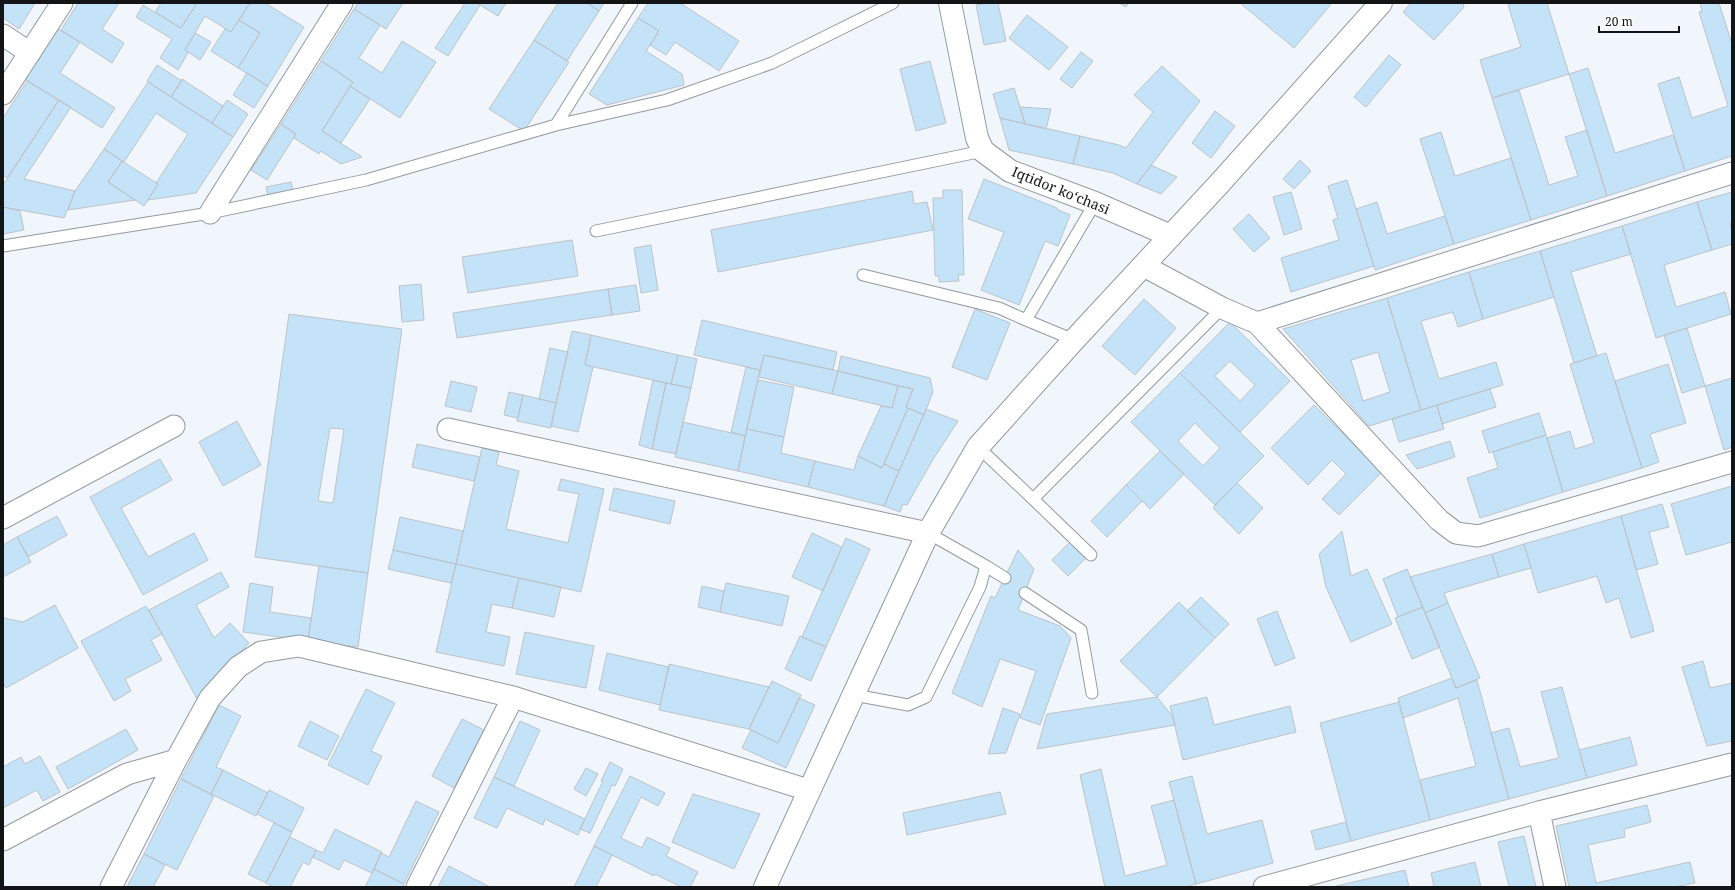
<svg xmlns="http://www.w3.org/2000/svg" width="1735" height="890" font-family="'Noto Serif',serif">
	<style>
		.building { fill: #c4e3f9; stroke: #bdc3c8; fill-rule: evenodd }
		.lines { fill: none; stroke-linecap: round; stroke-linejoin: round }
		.lane-casing { stroke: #93999d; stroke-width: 13 }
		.street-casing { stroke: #93999d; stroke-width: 23 }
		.secondary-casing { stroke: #93999d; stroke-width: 24 }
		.lane { stroke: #fff; stroke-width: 11 }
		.street { stroke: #fff; stroke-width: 21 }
		.secondary { stroke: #fff; stroke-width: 22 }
		.labels { text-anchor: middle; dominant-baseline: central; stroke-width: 3.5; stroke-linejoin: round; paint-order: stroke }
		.street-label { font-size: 14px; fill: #121415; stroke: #fff }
	</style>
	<rect width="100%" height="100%" fill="#f0f6fb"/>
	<!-- building -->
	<path class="building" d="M3,3h32l-16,26 -16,-11z
		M78,3h41l-17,26 22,14 -12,20 -51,-33z
		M161,3h36l-16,25 -26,-16z
		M197,3h53l-19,29 -26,-16 -20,34 3,3 -10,17 -18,-12 12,-19 -36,-22 7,-12 38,23z
		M250,3h15l39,24 -36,59 -30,-18 22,-35 -21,-13z
		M358,3h45l-17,26 -32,-20z
		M465,3h12l3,2 -32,51 -13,-8z
		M477,3h29l-8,13z
		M558,3h29l12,8 -32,50 -33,-21z
		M587,3h17l-5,8z
		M648,3h32l59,38 -20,30 -44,-29 -9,13 -16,-10 9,-14 -21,-13z
		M986,3h12l8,38 -22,4 -8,-40z
		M1119,3h9l-2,4z
		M1240,3h92l-38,45z
		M1411,3h52l1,4 -30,33 -31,-28z
		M1514,3h33l22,71 -77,24 -12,-38 41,-13 -13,-42z
		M1700,3h19l13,41v112l-47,15 -27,-87 21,-7 13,41 36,-12 -29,-94 3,-1z
		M354,9l26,16 -21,33 23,15 20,-32 34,21 -36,56 -50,-32 3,-4 -32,-21z
		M1027,15l41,32 -19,23 -40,-32z
		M638,18l21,13 -13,20 36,23 2,11 -77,20 -18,-11z
		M239,20l21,13 -22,35 -27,-17 14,-22 6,3z
		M58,29l22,13 -20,31 55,35 -13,20 -77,-49z
		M195,33l16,9 -11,18 -15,-10z
		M534,40l35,22 -45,69 -35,-22z
		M1081,52l12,9 -21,27 -12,-9z
		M1389,55l12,10 -35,42 -12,-10z
		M321,61l32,21 -31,49 40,26 -21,7 -20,-13 -2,3 -25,-16 2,-4 -15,-10z
		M930,61l16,62 -30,8 -16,-62z
		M157,65l25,16 -11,16 -24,-16z
		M1162,66l38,35 -63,83 -24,-11 -40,-9 7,-28 39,9 7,3 27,-36 -19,-17z
		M1588,68l27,85 58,-18 12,36 -78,25 -38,-122z
		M247,73l21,13 -14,22 -21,-13z
		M182,79l41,27 -11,17 -41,-26z
		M27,81l32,19 -52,78 -4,-3v-57z
		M148,82l85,55 -37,56 -48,7 10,-16 -2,-1 32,-49 -32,-21 -32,49 -20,-13z
		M350,86l20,13 -29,44 -19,-12z
		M1014,88l6,19 5,17 -25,-6 -7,-24z
		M1519,90l30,95 29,-9 -13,-39 22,-7 20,66 -76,24 -39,-122z
		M59,100l12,7 -47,72 51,12 -11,27 -61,-11v-22z
		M227,100l21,14 -15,23 -21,-14z
		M1020,107l31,2 -5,20 -21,-5z
		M1215,111l20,15 -24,32 -19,-15z
		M1000,118l80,18 -7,28 -64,-14z
		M281,124l15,10 -29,46 -16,-10z
		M1441,132l14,44 56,-18 20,62 -77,24 -34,-105z
		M104,149l18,12 -14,21 27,18 -67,10 7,-19z
		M1300,160l11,11 -17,18 -11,-10z
		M122,161l36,23 -14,22 -36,-24z
		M1151,165l26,12 -16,17 -24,-10z
		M984,179l73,29 -1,1 14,6 -12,31 -13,-5 -26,64 -38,-15 23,-58 -36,-13z
		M1347,180l27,86 -83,26 -10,-34 58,-18 -6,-20 5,-2 -10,-32z
		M291,182l2,9 -25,6 -2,-10z
		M943,190h19l2,85h-6l1,6 -20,1v-6h-4l-2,-78h10z
		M912,191l2,13 13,-2 6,28 -215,42 -7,-42z
		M1291,192l11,37 -18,6 -11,-38z
		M1732,192v30l-2,1 2,8v13l-20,6 -15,-48z
		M1377,202l10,32 58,-18 9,28 -79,26 -19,-61z
		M1697,202l15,48 -48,15 12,42 49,-15 6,22 -75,24 -34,-112z
		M3,207l17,4 4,19 -21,4z
		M1249,214l21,24 -16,14 -21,-23z
		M1622,226l9,28 -60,18 26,84 -23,7 -34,-112z
		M572,240l6,36 -110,17 -6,-36z
		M651,245l7,45 -17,3 -7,-45z
		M1540,251l14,46 -71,22 -14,-47z
		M1469,272l14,47 -25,8 -5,-15 -32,9 18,58 57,-17 7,23 -82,25 -34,-112z
		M421,284l3,36 -22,2 -3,-36z
		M636,285l4,26 -28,4 -4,-26z
		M608,289l4,26 -155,23 -4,-25z
		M1387,298l34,112 -52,16 -86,-97zM1378,352l12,40 -27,9 -12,-41z
		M1144,299l32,29 -41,47 -33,-29z
		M975,309l35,14 -23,57 -35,-13z
		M289,314l113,15 -34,244 -113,-16zM330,428l14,1 -11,74 -15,-2z
		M702,320l135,32 -4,18 -69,-15 -4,15 -66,-15z
		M1230,322l60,59 -50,51 -60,-59zM1230,361l25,24 -15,16 -25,-25z
		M1687,328l18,58 -23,7 -18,-58z
		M572,331l19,4 -6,30 8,2 -15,65 -27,-6z
		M591,335l87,20 -7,29 -86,-19z
		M550,348l18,4 -12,51 -17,-4z
		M1606,353l36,115 -79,24 -16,-54 23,-7 5,18 19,-6 -24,-79z
		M678,355l19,4 -6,29 -20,-4z
		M764,355l74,16 -6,23 -73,-17z
		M841,356l89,22 3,14 -9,23 -18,-8 7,-18 -75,-18z
		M1668,364l18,59 -36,11 9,28 -17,6 -27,-87z
		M746,367l14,3 -15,66 -14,-4z
		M838,371l60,15 -6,22 -60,-14z
		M1180,373l84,83 -49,49 -84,-83zM1195,423l25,25 -17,18 -25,-25z
		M1732,378v69l-8,3 -19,-64z
		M653,380l13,3 -14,66 -13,-4z
		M758,380l36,7 -10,50 -37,-8z
		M451,381l26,6 -6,25 -26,-6z
		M666,383l25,5 -15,66 -24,-5z
		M898,386l15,3 -7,18 2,1 -26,60 -24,-12 23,-50 11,2z
		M1490,389l6,18 -54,17 -5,-19z
		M509,392l14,3 -5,23 -14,-3z
		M523,395l33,8 -5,25 -34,-7z
		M1314,405l68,67 -43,43 -17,-16 24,-25 -14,-14 -24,25 -37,-37z
		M1437,405l7,24 -45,13 -7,-23z
		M908,408l16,7 -25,56 -15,-7z
		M926,409l32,12 -26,40 -25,44 -4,-1 -3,8 -16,-6z
		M1539,413l7,22 -57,18 -7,-22z
		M237,421l24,44 -38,21 -24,-44z
		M683,422l62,14 -7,35 -63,-14z
		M747,429l37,8 -3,16 34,8 -7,26 -70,-16z
		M1546,435l17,57 -83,26 -13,-40 31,-10 -5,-16z
		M1450,441l5,16 -38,12 -11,-14z
		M417,444l63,13 -6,24 -62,-14z
		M482,448l17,4 -3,13 23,6 -13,58 62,14 11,-49 -21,-4 3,-11 43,10 -23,103 -125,-28z
		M1160,451l24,23 -34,35 -24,-24z
		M858,456l24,12 2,-4 15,7 -15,35 -76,-19 7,-26 39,9z
		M160,459l12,21 -51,28 27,49 46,-24 14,27 -65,35 -53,-98z
		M1237,483l26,25 -24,26 -26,-26z
		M1126,485l16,16 -35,36 -16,-16z
		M1732,486v56l-46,13 -15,-51z
		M614,488l61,13 -5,23 -61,-14z
		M1662,504l7,23 -20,5 9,32 -22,6 -15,-54z
		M57,516l10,19 -39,22 -11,-20z
		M1621,516l33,115 -23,7 -12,-40 -13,5 -9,-27 -59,17 -14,-49z
		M400,517l63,14 -7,33 -63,-14z
		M1342,531l9,45 16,-7 25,55 -41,18 -25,-55 -7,-33z
		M812,533l30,14 -19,44 -31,-14z
		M17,537l14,25 -28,15v-32z
		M846,538l24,11 -44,98 -24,-10z
		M1070,542l16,16 -18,18 -16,-16z
		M1524,544l7,24 -32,9 -7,-23z
		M393,550l63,14 -5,19 -63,-14z
		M1018,550l16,19 -16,41 42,16 11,12 -31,87 -20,-7 16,-47 -36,-12 -18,48 -30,-14 39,-97 4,2z
		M1492,554l7,23 -55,16 4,10 -23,10 -15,-36z
		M456,564l63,14 -7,30 -20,-4 -6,28 24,5 -6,29 -68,-14z
		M319,566l49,7 -10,74 -50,-6z
		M1407,569l16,38 -25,10 -15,-38z
		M221,572l8,15 -33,18 18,33 16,-15 19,20 -52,56 -48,-89z
		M519,578l42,9 -7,30 -42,-9z
		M250,583l23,4 -3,25 41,6 -3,23 -65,-9z
		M726,583l63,13 -7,30 -62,-14z
		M702,586l22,5 -4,21 -22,-5z
		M1201,597l28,27 -14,14 -28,-27z
		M1179,602l36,36 -58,59 -37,-36z
		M1448,603l32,75 -24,10 -31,-75z
		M55,605l23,43 -72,40 -3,-5v-67l1,2 19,4z
		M146,606l16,28 -11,6 11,20 -37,19 6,12 -17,10 -33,-60z
		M1423,607l17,40 -28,12 -17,-41z
		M1277,611l18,47 -20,8 -18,-47z
		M525,632l69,14 -8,42 -70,-14z
		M800,636l26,11 -15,34 -26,-12z
		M607,653l62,14 -9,38 -61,-15z
		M1703,661l7,27 22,-5v58l-25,5 -25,-79z
		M669,664l100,23 -20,42 -90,-19z
		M1452,678l4,10 21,-8 32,119 -79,21 -10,-40 56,-14 -18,-68 -55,20 -5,-20z
		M772,681l29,14 -23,48 -29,-14z
		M1562,687l25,91 -78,21 -18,-66 18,-5 11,39 39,-9 -18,-66z
		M366,689l29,14 -24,48 11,5 -14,29 -40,-20z
		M1157,697l16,20 2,8 -138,24 10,-35z
		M1207,697l7,28 76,-19 6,26 -113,28 -13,-54z
		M799,698l16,7 -29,63 -44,-20 9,-18 27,13z
		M1399,702l31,118 -79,21 -31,-118z
		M219,705l22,11 -25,51 7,3 -12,24 -30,-15z
		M1003,708l17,6 -14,39 -18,1z
		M462,719l22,11 -30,58 -22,-12z
		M310,721l29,15 -12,24 -29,-14z
		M520,721l20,9 -26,56 -20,-9z
		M126,729l12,21 -70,39 -12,-22z
		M1630,737l7,28 -50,13 -8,-28z
		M40,756l20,36 -17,9 -6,-11 -34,18v-41l18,-10 4,7z
		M610,762l13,7 -8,17 -3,-1 -22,48 -10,-4 23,-48h-2z
		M586,768l12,6 -12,22 -12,-7z
		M1101,769l24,107 42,-11 -16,-59 23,-6 22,84 -11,3h-80l-25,-112z
		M223,770l45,23 -12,23 -45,-22z
		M630,776l35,17 -7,13 -17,-9 -20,41 21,10 5,-11 23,11 -4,8 32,16 -8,15h-9l-26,-13 -1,2 -60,-30z
		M1192,776l15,58 55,-14 11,43 -77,21 -27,-102z
		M494,777l91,42 -7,16 -33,-16 -2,6 -36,-17 -10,20 -23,-10z
		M181,779l33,17 -37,74 -33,-16z
		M269,790l35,18 -12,24 -35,-18z
		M1000,792l6,22 -99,21 -4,-22z
		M693,794l67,20 -26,55 -62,-27z
		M416,801l23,11 -35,72 -30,-15 7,-16 8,4z
		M1647,805l4,17 -27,7 1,8 -37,8 8,38 94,-21 5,21 -20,4h-106l-13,-61z
		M1346,822l5,19 -35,9 -5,-19z
		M274,823l18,9 -26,51 -18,-9z
		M335,829l47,23 -10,21 -28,-13 -5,10 -26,-13 3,-7 7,3z
		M1524,836l12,51h-27l-11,-45z
		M290,837l26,13 -7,15 -6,-3 -13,25h-17l-7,-4z
		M594,846l18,9 -16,32h-22z
		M144,854l21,11 -12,22h-26z
		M1475,862l6,25h-47l-3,-14z
		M449,866l41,21h-52z
		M374,869l30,15 -1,3h-38z
		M1405,870l4,17h-77z"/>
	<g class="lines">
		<!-- lane casing -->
		<g class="lane-casing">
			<path id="lane" d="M556,125l76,-122
				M596,231l387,-80
				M3,246l207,-33 156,-33 190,-55 111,-25 105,-37 121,-60
				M863,275l136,33 27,12 69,-117
				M1026,320l48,20
				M978,447l55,52 189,-191
				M1033,499l58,56
				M986,566l19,12
				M1025,593l56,37 11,63
				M854,695l54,10 18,-8 54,-110 6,-21 -58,-33"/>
		</g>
		<!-- street casing -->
		<g class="street-casing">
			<path id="street" d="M3,35l27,18
				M3,94l59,-91
				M210,213l132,-210
				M1144,266l78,42 35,15 182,197 17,13 22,3 254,-74
				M1257,323l475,-150
				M448,429l480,104
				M3,518l171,-92
				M1539,812l16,75
				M3,840l124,-66 49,-14
				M111,887l65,-127 34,-62 28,-31 23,-15 38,-6 214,51 295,93
				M417,887l96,-190
				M1264,887l275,-75 193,-48"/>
		</g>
		<!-- secondary casing -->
		<g class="secondary-casing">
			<path id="secondary" d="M950,3l27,135 6,13 27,20 85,32 76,33
				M765,887l163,-354 50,-86 96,-107 145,-156 162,-181"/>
		</g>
		<!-- lane -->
		<use href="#lane" class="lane"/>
		<!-- street -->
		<use href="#street" class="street"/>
		<!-- secondary -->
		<use href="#secondary" class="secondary"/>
	</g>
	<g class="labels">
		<!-- street labels -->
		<g class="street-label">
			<text transform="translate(1061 190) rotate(22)">Iqtidor koʻchasi</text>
		</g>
	</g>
	<!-- border -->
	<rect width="1735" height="890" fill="none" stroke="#121415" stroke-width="8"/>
	<!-- scale -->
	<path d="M1599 26v6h80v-6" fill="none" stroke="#121415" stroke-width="2"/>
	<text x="1605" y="26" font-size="12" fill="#121415" stroke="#ffffff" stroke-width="3" paint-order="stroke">20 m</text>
</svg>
